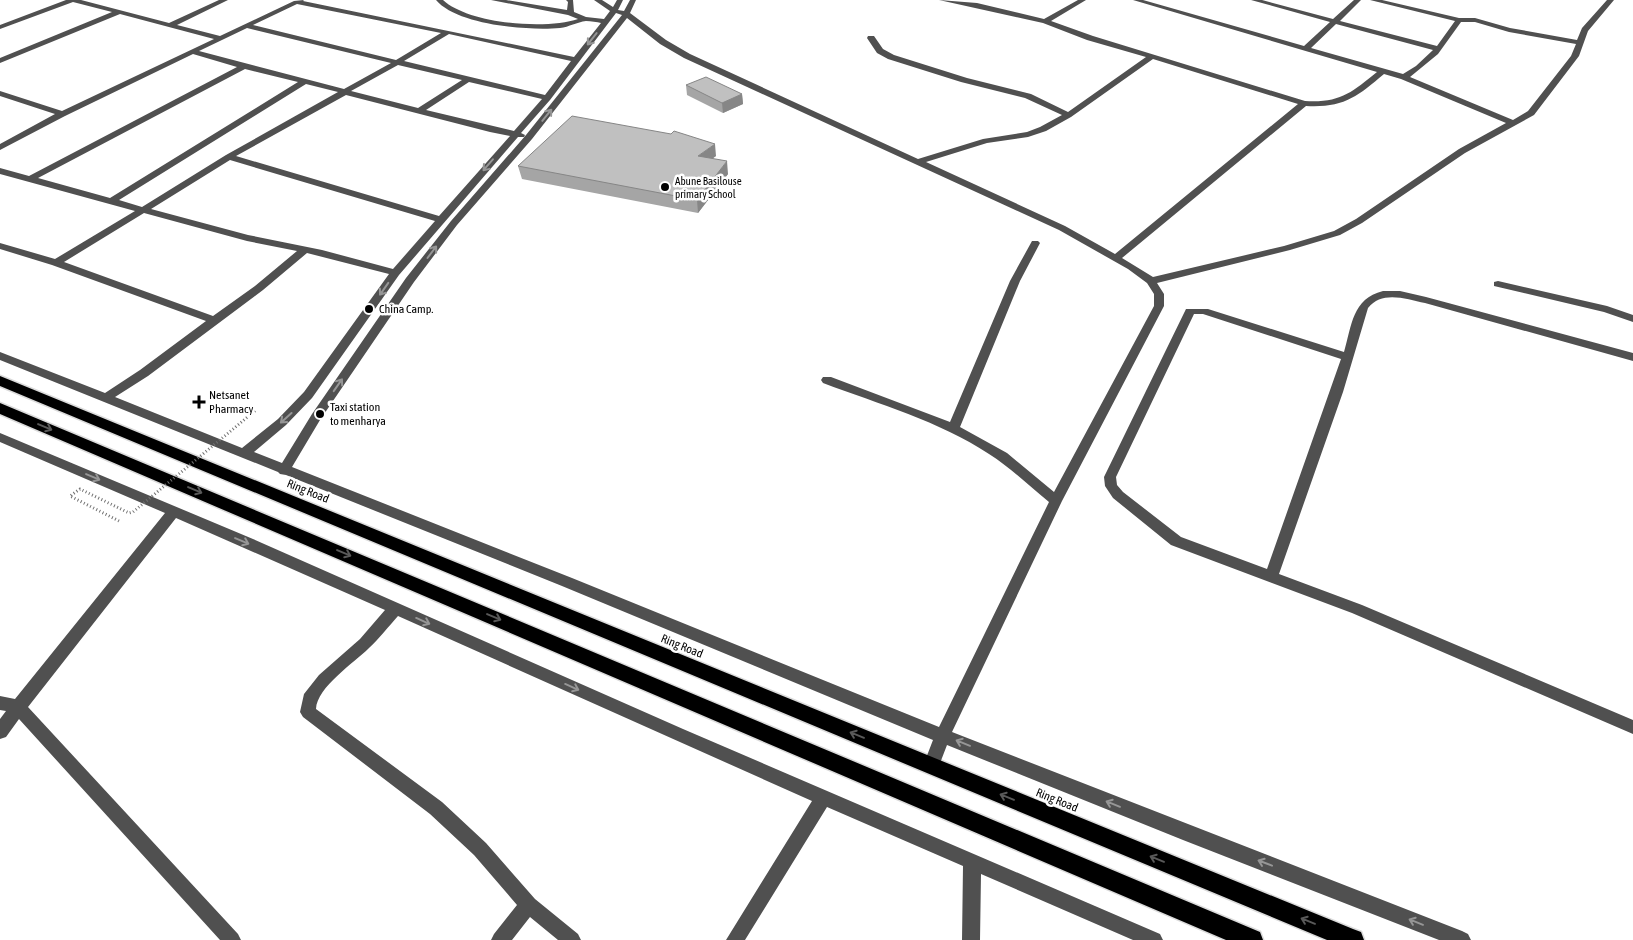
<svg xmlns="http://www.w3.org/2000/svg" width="1633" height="940" font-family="'Asap Condensed',sans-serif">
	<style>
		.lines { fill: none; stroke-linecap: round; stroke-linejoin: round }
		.highway-casing { stroke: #dbdbdb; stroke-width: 3 }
		.minor { fill: #505050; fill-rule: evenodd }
		.highway { fill: #000; fill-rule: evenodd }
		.path-bridge { stroke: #727272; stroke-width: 3; stroke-dasharray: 1 2.5; stroke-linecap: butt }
		.wall { fill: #a5a5a5 }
		.shaded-wall { fill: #868686 }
		.building { fill: #c0c0c0; stroke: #868686 }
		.oneway { stroke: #969696 }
		.oneway2 { stroke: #595959 }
		.poi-dot { fill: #000; stroke: #fff; stroke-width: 2 }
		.labels { text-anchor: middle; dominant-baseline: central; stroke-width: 5; stroke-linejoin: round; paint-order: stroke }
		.far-poi-label { font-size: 11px; fill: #000; stroke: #fff; text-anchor: start }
		.poi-label { font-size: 12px; fill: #000; stroke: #fff; text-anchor: start }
		.street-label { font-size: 12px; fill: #000; stroke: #fff }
	</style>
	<rect width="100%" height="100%" fill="#fff"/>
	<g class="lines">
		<!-- highway casing -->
		<g class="highway-casing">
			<path id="highway" d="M0,376l1353,553 8,3 3,8h-37l-1327,-554z
				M0,403l1260,529 3,8h-37l-1226,-526z"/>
		</g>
		<!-- minor -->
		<path class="minor" d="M66,0h15l88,23 50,-23h9l-51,25 43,11 74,-35 10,-1 -1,1 271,56 27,-34c-4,-1 -10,-2 -15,-2 -9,1 -17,6 -26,7 -32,3 -103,-3 -124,-28h7c26,24 103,30 135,19l-10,-4 -77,-15h15l61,10 1,-8 -2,-2h7l1,12 12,5 18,2 6,-8 -16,-11h8l11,7 4,-7h6l-5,10 6,1 6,-11h6l-6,13 36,27 24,14 228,105 65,-20 44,-7 13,-5 22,-12 -37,-17 -64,-16 -73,-23 -11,-6 -10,-15 1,-2h6l9,13 11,6 73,23 64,16 37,18 78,-55 -59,-17 -44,-17 -104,-23 38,3 67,16 34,-19h8l-35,21 42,15 212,65c35,2 46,-8 72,-29l-244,-72h10l161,46 26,-24 -79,-22h11l71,19 21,-19h7l-21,21 97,25 18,-25 -85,-21h12l77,18h16l35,10 67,12 5,-12 25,-28h7l-26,31 -9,25 -45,59 -69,38 -103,70 -22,12 -50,15 -133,33 7,11v12l-102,195 -110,231 510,199 6,3 3,6h-32l-256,-100 -236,-95 -10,26 -6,3 -6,-3 -2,-5 10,-26 -371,-154 -276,-111 -6,-1 -2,-2 -278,-112v-8l105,41 35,-23 66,-49 -154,-56 -52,-16v-6l55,16 80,-48 -135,-37v-6l29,8 208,-109 -44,-13 -128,62 -65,34v-6l55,-30 -55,-18v-5l62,20 152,-72 -94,-25 -120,49v-5l112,-46 -39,-10 -73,27v-4zM297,4l144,29 -45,27 -143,-35zM616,13l6,2 -96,120 -75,86 -45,57 -94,136 -30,49 -28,-11 32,-27 26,-27 87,-123 119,-138h6l1,-2 -4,-2 29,-33zM627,18l33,26 24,14 375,172 69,39 19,14 7,11v12l-100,186 -47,-39 -47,-26 60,-146 20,-38 -2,-2h-6l-22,40 -60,141 -119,-45h-8l-2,3 2,3c56,21 116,38 166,71 22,14 40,32 60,48l-110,225 -367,-149 -280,-111 28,-47 94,-138 43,-57 75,-86zM1461,22h14l34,10 67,12 -5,12 -43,55 -15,9 -103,-43 28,-23zM1336,24l97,26 -17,16 -13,8 -92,-26zM247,28l144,35 -47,26 -145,-38zM449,34l122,27 -26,34 -141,-34zM1153,59l145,45 -183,150 -50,-28 -139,-64 61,-19 41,-6 18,-6 25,-14zM398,65l64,15 -44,28 -67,-17zM245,69l53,13 -188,116 -72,-20zM1384,74l17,5 105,44 -47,26 -103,70 -22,12 -50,15 -131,31 -31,-19 184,-152c37,2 51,-9 78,-32zM469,82l73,17 -28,32 -88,-21zM306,84l32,8 -112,63 -84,52 -23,-7zM346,95l144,37 20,4 -71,80 -203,-60zM230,160l205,61 -42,48 -71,-19 -74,-15 -97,-26zM144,213l103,28 50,10 -42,35 -42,30 -149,-54zM307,253l82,21 -85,118 -26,27 -36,29 -127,-51 33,-21 115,-86z
			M1498,281l109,25 26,9v7l-29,-10 -110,-26v-4z
			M1383,291h17l26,6 207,56v8l-208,-58c-19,-4 -43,-13 -57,5l-25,84 -64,182 83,31 271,115v14l-281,-121 -181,-68 -58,-47 -8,-12 -1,-9 82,-168h22l136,43c8,-27 8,-53 39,-61zM1194,314h9l138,45 -74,210 -86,-32 -58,-45 -6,-7 -1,-8z
			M0,433l253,106 430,190 477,205 3,6h-30l-152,-66 -1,66h-18l1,-74 -136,-59 -82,133h-19l86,-139 -414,-185c-10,11 -19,23 -29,32 -15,15 -52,39 -53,61l126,93 44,41 49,56 43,35 3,6h-23l-28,-23 -18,23h-21l3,-6 23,-29 -43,-50 -44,-41 -127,-97 -3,-5 4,-18 15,-19 41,-36 25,-29 -209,-92 -148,189 210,227 3,6h-21l-201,-221 -13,18 -6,2v-20l6,-8 -6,-1v-14l15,3 150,-186 -165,-71z"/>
		<!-- highway -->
		<use href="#highway" class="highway"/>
		<!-- path-bridge -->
		<path class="path-bridge" d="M119,521l-49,-25 10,-7 49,24 4,-1 123,-102"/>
	</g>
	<!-- wall -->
	<path class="wall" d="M686,85l56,9 1,10 -20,9 -36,-18z
		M716,156l-3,2 15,16 -30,39 -176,-34 -4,-13z"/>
	<!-- shaded-wall -->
	<path class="shaded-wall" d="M742,94l1,10 -20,9 -1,-10z
		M715,144l1,12 -17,12 -1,-12z
		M727,161l1,13 -30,39 -1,-13z"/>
	<!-- building -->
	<path class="building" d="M706,77l36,17 -20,9 -36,-18z
		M572,116l99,18 3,-3 41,13 -17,12 29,5 -30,39 -179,-34z"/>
	<!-- one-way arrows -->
	<defs><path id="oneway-shaft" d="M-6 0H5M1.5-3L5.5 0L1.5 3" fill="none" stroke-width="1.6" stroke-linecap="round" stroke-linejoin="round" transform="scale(1.25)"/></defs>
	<g class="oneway">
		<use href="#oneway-shaft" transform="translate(592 39) rotate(128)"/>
		<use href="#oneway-shaft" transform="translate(547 115) rotate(-51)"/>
		<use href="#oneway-shaft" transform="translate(488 165) rotate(131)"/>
		<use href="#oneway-shaft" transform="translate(432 252) rotate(-53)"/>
		<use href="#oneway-shaft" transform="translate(384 289) rotate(125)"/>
		<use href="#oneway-shaft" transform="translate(338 385) rotate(-55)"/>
		<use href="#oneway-shaft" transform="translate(286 418) rotate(138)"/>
		<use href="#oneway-shaft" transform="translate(93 477) rotate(23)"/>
		<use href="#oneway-shaft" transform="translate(242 541) rotate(23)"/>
		<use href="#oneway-shaft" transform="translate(423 621) rotate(24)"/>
		<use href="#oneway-shaft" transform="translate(572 687) rotate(24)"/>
		<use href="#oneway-shaft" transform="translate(963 743) rotate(-158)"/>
		<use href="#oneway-shaft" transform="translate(1113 804) rotate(-158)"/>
		<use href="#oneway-shaft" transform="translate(1265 863) rotate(-159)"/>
		<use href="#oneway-shaft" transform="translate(1416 922) rotate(-158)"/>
	</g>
	<g class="oneway2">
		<use href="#oneway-shaft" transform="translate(45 427) rotate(23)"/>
		<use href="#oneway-shaft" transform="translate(195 490) rotate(23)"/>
		<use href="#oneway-shaft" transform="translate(344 553) rotate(23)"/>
		<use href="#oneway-shaft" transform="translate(494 617) rotate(23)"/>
		<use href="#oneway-shaft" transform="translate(857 735) rotate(-158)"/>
		<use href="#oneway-shaft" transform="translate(1007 797) rotate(-158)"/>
		<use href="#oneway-shaft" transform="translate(1157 859) rotate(-158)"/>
		<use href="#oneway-shaft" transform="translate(1308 921) rotate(-158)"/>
	</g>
	<!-- markers -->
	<g class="poi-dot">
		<circle cx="665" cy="187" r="5"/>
		<circle cx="369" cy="309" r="5"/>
		<path d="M196.5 394.5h5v5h5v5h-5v5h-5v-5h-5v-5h5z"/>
		<circle cx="320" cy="414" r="5"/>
	</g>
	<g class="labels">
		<!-- far-poi labels -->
		<g class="far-poi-label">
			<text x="675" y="181">Abune Basilouse<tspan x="675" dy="13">primary School</tspan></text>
		</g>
		<!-- poi labels -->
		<g class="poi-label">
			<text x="379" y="309">China Camp.</text>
			<text x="209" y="395">Netsanet<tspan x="209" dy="14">Pharmacy</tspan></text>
			<text x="330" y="407">Taxi station<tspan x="330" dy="14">to menharya</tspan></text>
		</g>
		<!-- street labels -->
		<g class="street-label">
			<text transform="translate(308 491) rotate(22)">Ring Road</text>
			<text transform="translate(682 646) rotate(22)">Ring Road</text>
			<text transform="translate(1057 800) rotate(22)">Ring Road</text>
		</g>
	</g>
</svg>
